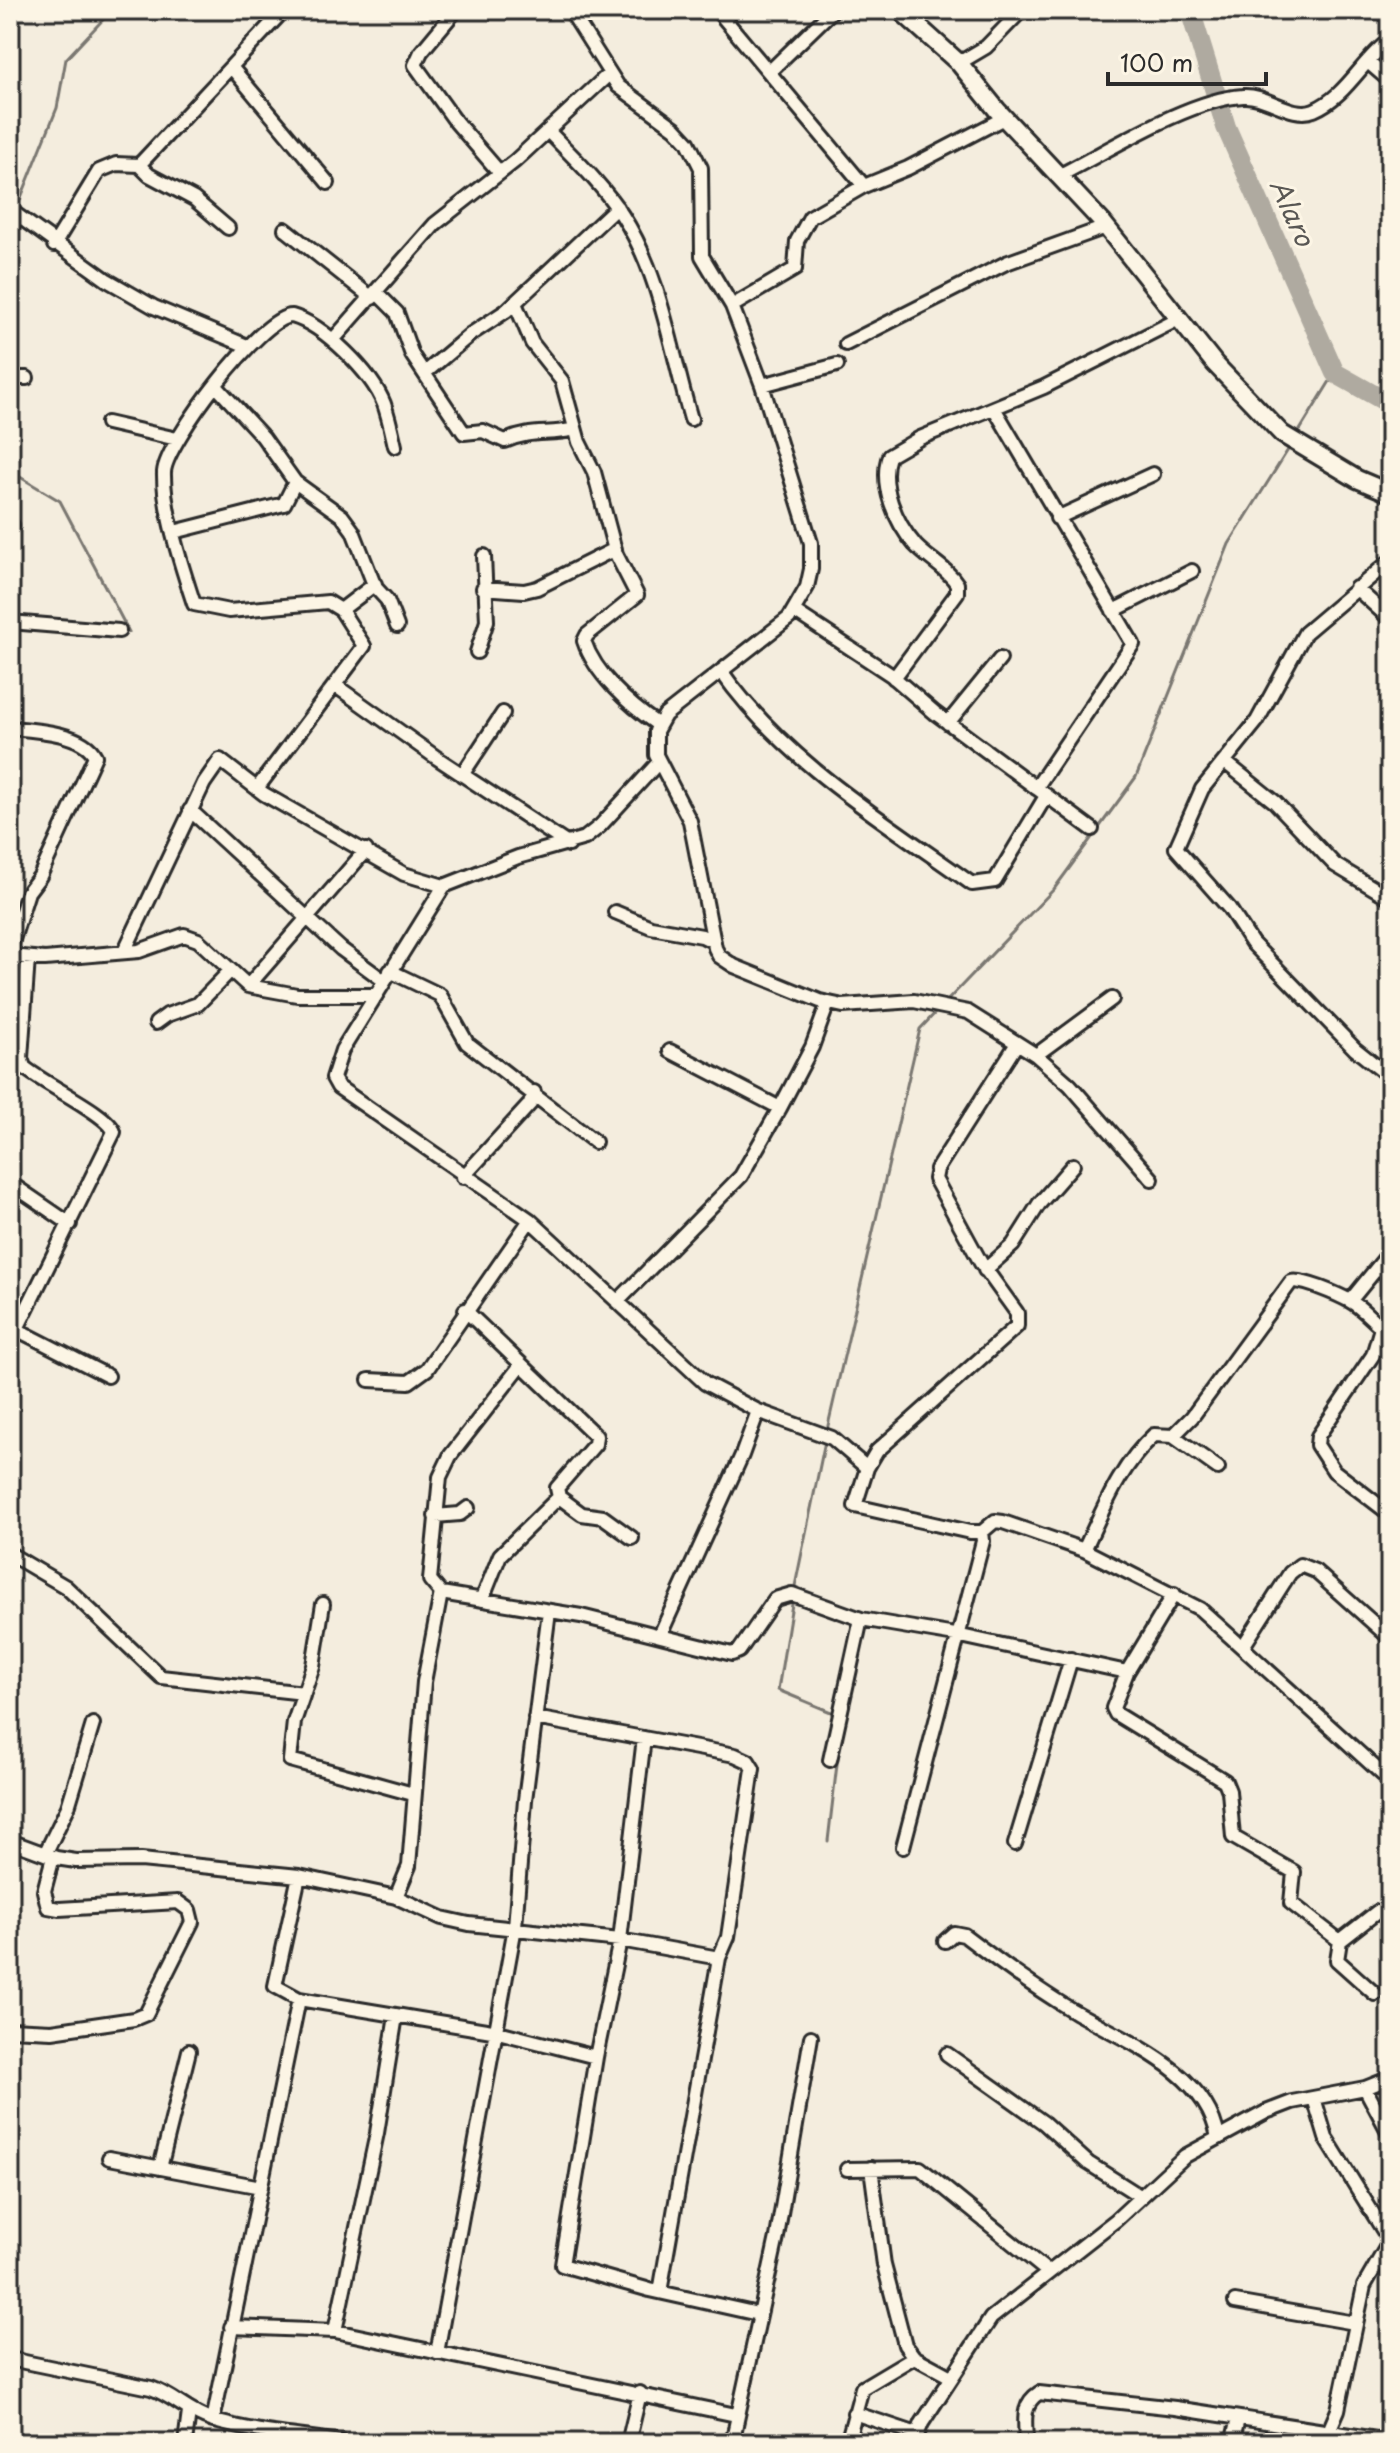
<svg xmlns="http://www.w3.org/2000/svg" width="1400" height="2453" font-family="'Playpen Sans',sans-serif">
	<style>
		.lines { fill: none; stroke-linecap: round; stroke-linejoin: round }
		.stream { stroke: #7a7771; stroke-width: 3 }
		.river { stroke: #afaaa0; stroke-width: 20 }
		.street-casing { stroke: #2b2b2b; stroke-width: 18 }
		.secondary-casing { stroke: #2b2b2b; stroke-width: 22 }
		.street { stroke: #fcf5e5; stroke-width: 12 }
		.secondary { stroke: #fcf5e5; stroke-width: 16 }
		.labels { text-anchor: middle; dominant-baseline: central; stroke-width: 6; stroke-linejoin: round; paint-order: stroke }
		.water-label { font-size: 26px; font-style: italic; fill: #595754; stroke: #fcf5e5 }
	</style>
	<rect width="100%" height="100%" fill="#f4edde"/>
	<filter id="ink" filterUnits="userSpaceOnUse"><feTurbulence type="fractalNoise" baseFrequency=".0125" numOctaves="2"/><feDisplacementMap in="SourceGraphic" scale="16" xChannelSelector="R" yChannelSelector="G"/><feConvolveMatrix kernelMatrix="1 2 1 2 8 2 1 2 1" color-interpolation-filters="sRGB"/></filter>
	<g filter="url(#ink)">
		<g class="lines">
			<!-- stream -->
			<path class="stream" d="M16,210l41,-102 9,-49 46,-49
				M1297,435l38,-62
				M10,471l50,30 69,131
				M945,1003l109,-114 82,-112 93,-233 62,-99
				M827,1430l93,-401 17,-18
				M794,1591l31,-150
				M793,1598l-15,92 53,22 4,9
				M828,1841l13,-111"/>
			<!-- river -->
			<path class="river" d="M1190,10l36,117 109,246 55,31"/>
			<!-- street casing -->
			<g class="street-casing">
				<path id="street" d="M456,10l-35,42 -6,13 41,57 44,51
					M570,10l48,76 57,42 13,14 13,26 1,88 30,50 30,79 49,158v26l-4,18 -18,31 -124,97 -9,16v24l34,66 25,127 4,8 15,10 86,35 23,5 71,-5 54,11 68,43 34,30 82,94
					M717,10l147,176
					M959,63l27,-16 36,-37
					M1369,63l21,18
					M232,68l96,115
					M769,72l64,-62
					M549,132c25,26 53,52 73,83 39,60 49,136 69,204
					M139,165l145,-155
					M1058,176c50,-25 131,-77 185,-80 23,-2 49,23 71,14 33,-14 48,-50 76,-70
					M10,210l97,70 47,27 93,39
					M285,229l87,69
					M54,245l45,-74 17,-7 23,1 10,10 45,24 34,29
					M377,293l20,20 15,42 52,78 19,-2 22,10c27,-12 43,-5 70,-12
					M515,303l17,40 30,38 17,61 15,30 22,82 21,41 -50,40 -3,6c11,33 45,64 73,83
					M732,306l63,-37 2,-28 13,-24 54,-31 44,-18 96,-50
					M333,340l102,-116 80,-63 94,-87
					M846,344l160,-81 100,-36
					M426,372l45,-38 35,-23 111,-104
					M10,378h17
					M762,385l75,-20
					M217,387l46,50 32,45 47,34 11,15 22,56 12,13 10,26
					M994,408l139,236 -97,144
					M107,423l70,16
					M1057,518l96,-44
					M10,524l2,1
					M174,532l110,-28 11,-22
					M1390,561l-85,72 -48,88 -55,68 -26,59 53,60 23,35 103,106 35,28
					M483,588l41,3 13,-3 78,-39
					M1356,588l34,31
					M10,610l1,-6
					M341,610l34,-26
					M794,611l97,64 44,38 157,116
					M1113,611l79,-40
					M10,622l109,9
					M477,652l10,-31 -3,-65
					M721,671c63,90 163,150 251,213l23,-3 51,-85
					M894,678l63,-85v-9c-10,-16 -29,-25 -42,-39 -19,-22 -36,-60 -26,-89l31,-18 124,-51 135,-68
					M336,686l101,72 132,87
					M948,723l52,-64
					M10,728c23,2 73,4 85,28l-55,120 -12,16 -18,57
					M1225,762l50,40 60,63 55,33
					M658,763l-58,63 -15,12 -67,19 -74,29 -102,164 -9,28 5,9 192,133 175,163 53,28 74,27 35,30
					M462,775l41,-62
					M258,787l106,-141 -23,-36 -13,-8 -99,9 -35,-7c-12,-37 -31,-93 -30,-132 2,-30 98,-157 128,-156 32,9 80,57 92,88 5,14 8,29 11,42
					M190,810l151,139 42,31
					M615,912l36,15 51,9 12,6
					M124,952l80,-169 16,-23 44,34 140,80 40,12
					M10,956l35,3 94,-8 45,-16 14,5 50,46 49,9h79
					M390,971l50,24 27,48 128,99
					M248,986l118,-136
					M156,1023l11,-8 31,-11 32,-33
					M1016,1045l-79,124 -2,10 46,84 36,50v13l-140,125 -10,17 -12,38 115,26h12l13,-11 8,1 81,28c20,-42 36,-84 70,-115l19,1 19,-19 99,-135c10,-4 48,13 59,19 15,8 25,24 40,32
					M670,1051l110,57 32,-61 16,-44
					M1036,1055l76,-56
					M463,1177l67,-73 4,-12
					M10,1183l60,41
					M985,1270l28,-25 26,-41 34,-39
					M1350,1301l40,-49
					M617,1302l124,-126 39,-68
					M465,1310l131,126 -1,8 -38,44 2,9 -59,58 -18,45
					M1381,1328l-8,27 -55,81 -1,9 17,26 56,43
					M18,1330l90,46
					M10,1343l104,-211c-5,-18 -71,-48 -90,-65l-3,-9 7,-100
					M521,1365l-71,91 -10,21 -10,103 11,13 140,23 151,38 7,-3 36,-52 17,-5 69,25 100,17 166,36 -14,36 3,6 109,67 4,10 4,46 61,35 -3,31 49,38
					M369,1380l40,2 18,-13 103,-149
					M1173,1436l45,32
					M559,1497l23,17 21,3 29,21
					M435,1516l25,-2 8,-6
					M1084,1550l116,59 190,172
					M10,1554l56,33 95,90 143,16
					M323,1604l-10,62 -19,56 -4,38 123,34
					M660,1635l82,-180 16,-44
					M1244,1645l46,-72 10,-8 15,6 75,67
					M1127,1672l47,-78
					M535,1718l200,37 13,6 5,8 -25,168 -9,21 -59,334
					M644,1738l-24,202 -24,117 -34,208 88,25 108,24
					M830,1760l31,-141
					M10,1841l46,17 20,3 65,-1 158,16 97,21 46,21 27,6 151,16 99,18
					M1015,1844l56,-185
					M903,1847l80,-306 -1,-9
					M45,1854l23,-47 25,-83
					M299,1876l-24,110 24,13 199,33 98,25
					M396,1897l13,-31 15,-184 17,-89
					M945,1941l9,-8 10,2c34,26 69,52 106,74 52,31 137,61 148,129
					M1340,1941l-3,19 38,34
					M1340,1941l37,-29h13
					M10,2029l42,2 82,-12 12,-5 46,-92 -3,-12 -11,-8 -119,7 -11,-2 -4,-16 9,-34
					M947,2054l97,69 44,40 52,33
					M1365,2088l25,47
					M1314,2098l12,40 64,103 -26,45 -26,124 -9,21
					M109,2158l152,29
					M160,2168l29,-117
					M871,2168l13,97 21,80 9,12 37,20
					M847,2169l73,-1 128,104
					M1235,2302l120,21
					M231,2327l104,4 401,84
					M335,2331l42,-198 19,-117
					M437,2353l78,-426 10,-127 24,-189
					M10,2359l141,29c23,8 37,25 60,32 43,13 93,16 138,23
					M854,2413l63,21
					M213,2421l86,-422
					M185,2443l4,-31
					M628,2443l12,-50
					M732,2443l45,-206 34,-200
					M847,2443l15,-55 52,-31
					M914,2443l8,-20 69,-105 125,-98 69,-64 81,-44 26,-10 73,-14 25,-10
					M1026,2443c0,-20 -6,-38 13,-50l136,15 208,32 7,-4
					M1232,2443l6,-24"/>
			</g>
			<!-- secondary casing -->
			<g class="secondary-casing">
				<path id="secondary" d="M900,10l59,53 38,47 106,113 112,141 67,70 75,45 33,14"/>
			</g>
			<!-- street -->
			<use href="#street" class="street"/>
			<!-- secondary -->
			<use href="#secondary" class="secondary"/>
		</g>
	</g>
	<g class="labels">
		<!-- water labels -->
		<g class="water-label">
			<text transform="translate(1293 212) rotate(66)">Alaro</text>
		</g>
	</g>
	<!-- margin -->
	<rect width="1400" height="2453" fill="none" stroke="#fcf5e5" stroke-width="40"/>
	<rect x="20" y="20" width="1360" height="2413" fill="none" stroke="#2b2b2b" stroke-width="3" filter="url(#ink)"/>
	<!-- scale -->
	<path d="M1108 72v12h158v-12" fill="none" stroke="#2b2b2b" stroke-width="4"/>
	<text x="1120" y="72" font-size="24" fill="#2b2b2b" stroke="#fcf5e5" stroke-width="6" paint-order="stroke">100 m</text>
</svg>
